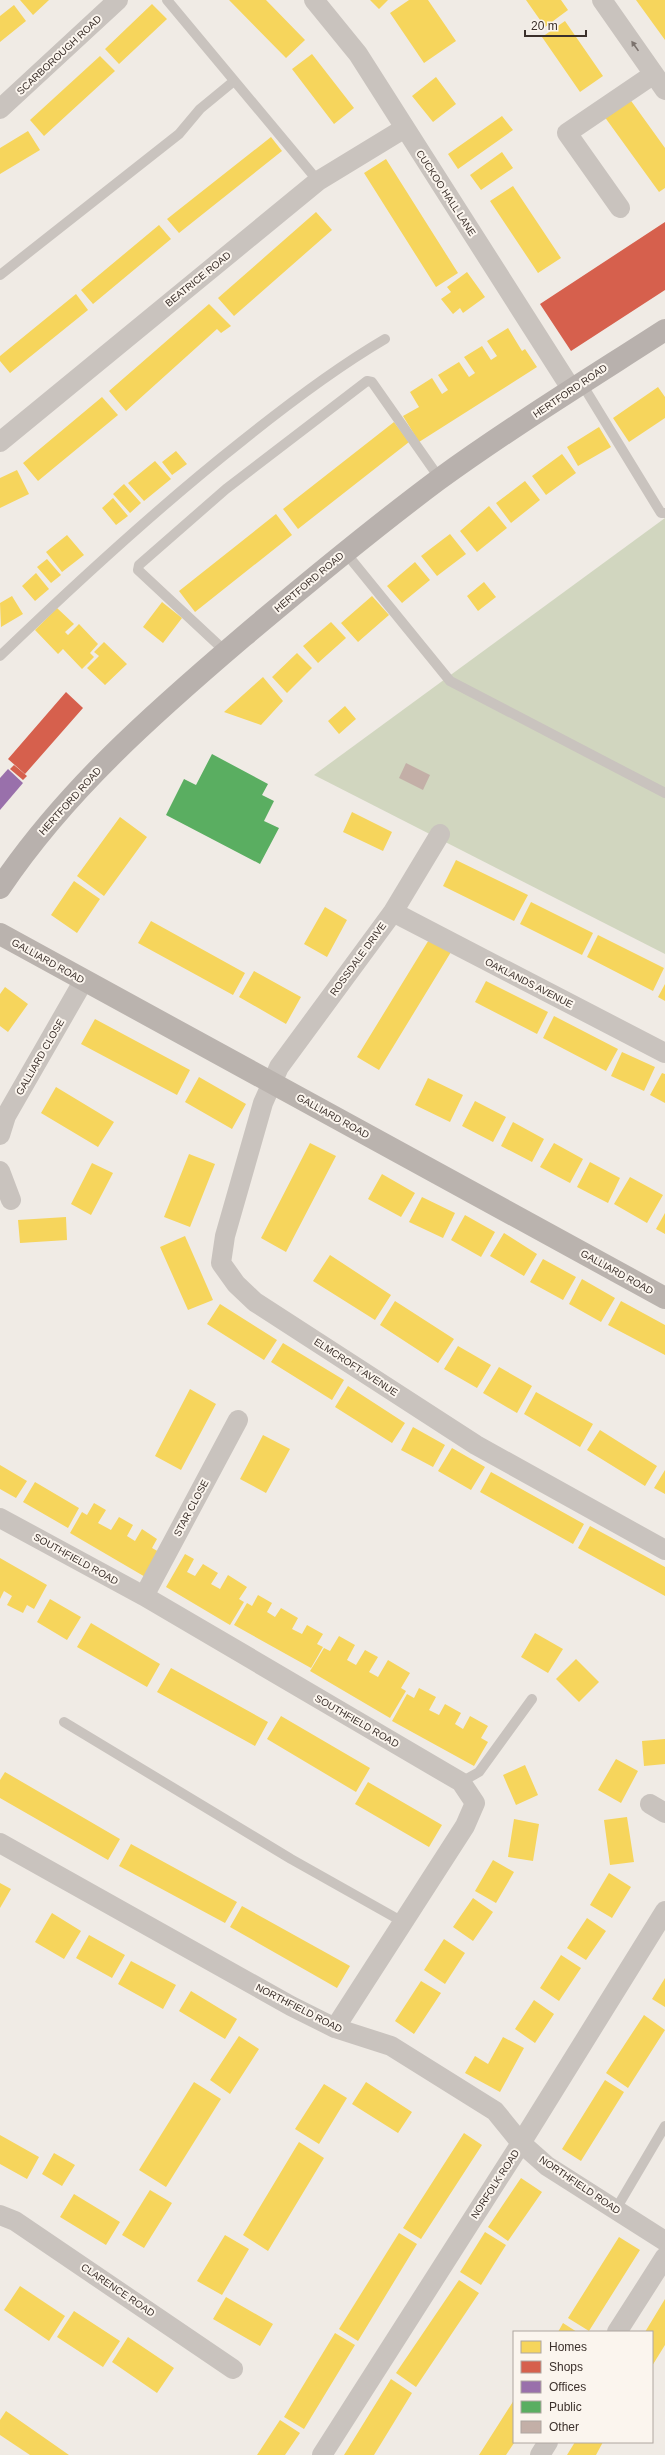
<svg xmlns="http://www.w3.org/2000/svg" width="665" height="2455" font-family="Helvetica,sans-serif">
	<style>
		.green { fill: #d1d6bf }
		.homes { fill: #f6d55c }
		.shops { fill: #d6604d }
		.offices { fill: #9970ab }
		.public { fill: #5aae61 }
		.building { fill: #c3afa7 }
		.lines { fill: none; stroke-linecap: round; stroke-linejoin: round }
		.lane { stroke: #c9c3be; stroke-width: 10 }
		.street { stroke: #c9c3be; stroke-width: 20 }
		.secondary { stroke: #bab3ae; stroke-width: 22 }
		.primary { stroke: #b8b1ad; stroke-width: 22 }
		.oneway { fill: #7b726d }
		.labels { text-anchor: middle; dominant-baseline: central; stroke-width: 4; stroke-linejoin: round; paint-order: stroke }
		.street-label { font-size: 10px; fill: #3b302b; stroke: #fbf5ee }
	</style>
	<rect width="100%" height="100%" fill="#f0ebe5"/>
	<!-- green -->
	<path class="green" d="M665,518v436l-351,-179z"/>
	<!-- homes -->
	<path class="homes" d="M20,0h29l-16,15z
		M229,0h37l39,40 -19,18z
		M370,0h18l-9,9z
		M409,0h19l28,41 -32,22 -34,-50z
		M526,0h35l7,10 -23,17z
		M636,0h29v40z
		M152,4l15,15 -48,45 -14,-15z
		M14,5l12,16 -26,21v-26z
		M565,21l38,55 -23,16 -38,-55z
		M312,54l42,54 -20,16 -42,-55z
		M100,56l15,15 -71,65 -14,-16z
		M436,77l20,27 -23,18 -21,-26z
		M629,98l36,50v40l-6,4 -55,-76z
		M502,116l11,14 -55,39 -10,-15z
		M28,131l12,19 -40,24v-26z
		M271,137l11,14 -103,82 -12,-14z
		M502,152l11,16 -32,22 -11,-15z
		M386,159l72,114 -22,14 -72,-114z
		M513,186l48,72 -23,15 -48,-72z
		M316,212l16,18 -98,86 -16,-18z
		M159,225l12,14 -78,65 -12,-14z
		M467,272l18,25 -22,16 -3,-5 -7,6 -12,-15 10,-7 -4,-5z
		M76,294l12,16 -78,63 -10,-12v-5z
		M209,304l22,22 -10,7 -4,-4 -91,82 -17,-20z
		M508,328l14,23 3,-2 12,18 -118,75 -16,-26 16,-9 -9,-15 22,-14 10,16 6,-4 -10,-15 21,-13 10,15 6,-4 -11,-16 18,-11 9,14 6,-4 -10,-15z
		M658,387l7,10v21l-36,24 -16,-24z
		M102,397l16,18 -80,66 -15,-18z
		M394,422l15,20 -111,87 -15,-20z
		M599,427l12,20 -33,19 -11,-19z
		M176,451l11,13 -15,11 -10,-13z
		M562,454l14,19 -30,22 -14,-19z
		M155,461l16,18 -27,22 -16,-18z
		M17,470l12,24 -29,14v-30z
		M525,481l15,19 -29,23 -15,-20z
		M124,484l17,19 -11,10 -17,-19z
		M113,498l15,18 -12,9 -14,-17z
		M489,506l18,22 -30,24 -17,-21z
		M276,514l16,21 -97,77 -16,-21z
		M450,534l16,20 -29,22 -16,-20z
		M67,535l17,20 -22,17 -16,-20z
		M47,559l14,16 -10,8 -14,-16z
		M415,562l15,18 -28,23 -15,-17z
		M36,573l13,16 -14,12 -13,-15z
		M484,582l12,15 -18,14 -11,-15z
		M12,596l11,18 -22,13 -1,-24z
		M372,596l17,19 -31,27 -17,-19z
		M162,602l20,16 -19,25 -20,-16z
		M57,608l17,16 -9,8 3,3 11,-11 19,20 -8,9 4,4 -12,12 -19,-20 -5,5 -23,-24z
		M331,622l15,16 -28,25 -15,-17z
		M104,642l23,22 -22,21 -18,-17 12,-12 -5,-4z
		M297,653l15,15 -25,25 -15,-16z
		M263,677l20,24 -22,24 -37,-13z
		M345,706l11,13 -17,15 -11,-13z
		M352,812l40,20 -9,19 -40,-19z
		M120,817l27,20 -43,59 -27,-20z
		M456,860l72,35 -14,26 -71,-35z
		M74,881l26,18 -23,34 -26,-18z
		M531,902l62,31 -11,22 -62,-31z
		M325,907l22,13 -20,37 -23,-13z
		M151,921l94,52 -12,22 -95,-52z
		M598,935l66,33 -11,23 -66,-34z
		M430,938l21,14 -72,118 -22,-13z
		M254,971l47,26 -15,27 -47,-27z
		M486,981l62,31 -11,22 -62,-32z
		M665,984v17l-7,-4z
		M5,987l23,17 -20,28 -8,-6v-32z
		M554,1016l64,33 -12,22 -63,-33z
		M95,1019l95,51 -13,25 -96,-51z
		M622,1052l33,15 -11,24 -33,-15z
		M662,1073l3,1v29l-15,-8z
		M199,1077l47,27 -14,25 -47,-27z
		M428,1078l35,17 -13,27 -35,-17z
		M56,1087l58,35 -16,25 -57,-34z
		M475,1101l31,16 -13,25 -31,-16z
		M513,1122l31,17 -12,23 -31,-16z
		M310,1143l26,13 -50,96 -25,-14z
		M554,1143l29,16 -13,24 -30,-16z
		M189,1154l26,10 -25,63 -26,-10z
		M590,1162l30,16 -12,25 -31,-16z
		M92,1163l21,10 -22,42 -20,-11z
		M382,1174l33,19 -14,24 -33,-18z
		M630,1177l33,18 -16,28 -33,-19z
		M422,1197l33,16 -12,25 -34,-16z
		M665,1213v21l-9,-5z
		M465,1215l30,17 -14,25 -30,-17z
		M66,1217l1,23 -47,3 -2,-23z
		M504,1233l33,21 -13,22 -34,-20z
		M185,1236l28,64 -25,10 -28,-63z
		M330,1255l61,40 -16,25 -62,-39z
		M543,1259l33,18 -13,23 -33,-18z
		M582,1279l33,19 -14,24 -32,-18z
		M395,1301l59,38 -16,24 -58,-38z
		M621,1301l44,24v30l-57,-30z
		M220,1304l57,36 -13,20 -57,-36z
		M283,1343l61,37 -12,20 -61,-38z
		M458,1346l33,19 -14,23 -33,-19z
		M499,1367l33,19 -15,27 -34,-20z
		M348,1386l57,37 -13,20 -57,-36z
		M190,1389l26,15 -35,66 -26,-14z
		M536,1392l57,32 -13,23 -56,-33z
		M413,1427l32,18 -12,22 -32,-17z
		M600,1430l57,36 -12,20 -58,-36z
		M263,1435l27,14 -24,44 -26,-14z
		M452,1448l33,19 -14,23 -33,-19z
		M0,1465l27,16 -11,17 -16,-9z
		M665,1470v24l-11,-6z
		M491,1472l93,52 -11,20 -93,-52z
		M35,1482l44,26 -11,20 -45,-26z
		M94,1503l12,7 -8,13 13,7 8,-13 14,8 -6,11 8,5 7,-12 15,10 -5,9 9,5 -14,25 -77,-45 12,-21 5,3z
		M590,1526l75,41v29l-87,-48z
		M185,1554l9,5 -7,13 8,4 8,-12 15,9 -7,11 9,5 8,-14 19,12 -8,12 5,3 -14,23 -64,-38z
		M0,1558l47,27 -13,24 -7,-4 -4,8 -16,-8 5,-9 -8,-5 -4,8z
		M258,1595l14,8 -5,9 8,5 6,-9 17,10 -6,11 10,5 5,-9 16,9 -6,10 6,3 -12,21 -77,-43 13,-22 5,3z
		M50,1599l31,18 -14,23 -30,-18z
		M91,1623l69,41 -13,23 -70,-40z
		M535,1633l28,16 -15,24 -27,-16z
		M339,1636l16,9 -8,15 9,5 9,-15 13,7 -9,15 9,5 10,-17 22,13 -9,15 5,3 -16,27 -80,-47 14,-23 6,3z
		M576,1659l23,23 -20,20 -23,-23z
		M171,1668l97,54 -13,24 -98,-54z
		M419,1688l17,9 -7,13 10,5 6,-11 16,9 -6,11 8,5 7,-13 18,10 -7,12 7,4 -14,24 -82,-45 15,-27 7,4z
		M281,1716l89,52 -14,24 -89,-53z
		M665,1739v25l-21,2 -2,-25z
		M616,1759l22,12 -17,32 -23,-13z
		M525,1765l13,30 -22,10 -13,-30z
		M5,1772l115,67 -12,21 -108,-62v-18z
		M368,1782l74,43 -13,22 -74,-43z
		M627,1817l7,45 -24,3 -6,-45z
		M514,1819l25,5 -6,37 -25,-4z
		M131,1844l106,58 -12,21 -106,-57z
		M493,1860l21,12 -18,31 -21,-12z
		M609,1873l22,14 -19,31 -22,-13z
		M0,1883l11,6 -11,19z
		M473,1898l20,14 -20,29 -20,-14z
		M242,1906l108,60 -13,22 -107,-61z
		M52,1913l29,18 -17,28 -29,-17z
		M587,1918l19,13 -20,29 -19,-12z
		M89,1935l36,20 -13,23 -36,-20z
		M444,1939l21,14 -20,31 -21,-14z
		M561,1955l20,13 -22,33 -19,-13z
		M131,1961l45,24 -13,24 -45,-25z
		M665,1978v29l-13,-8z
		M421,1981l20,12 -27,41 -19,-13z
		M191,1991l46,28 -12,20 -46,-28z
		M534,2000l20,14 -19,29 -20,-14z
		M644,2015l21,15 -37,58 -22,-15z
		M239,2036l20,13 -29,45 -20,-14z
		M503,2037l21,11 -24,44 -35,-19 10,-17 13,8z
		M605,2080l19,12 -43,69 -19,-12z
		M194,2082l27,17 -55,88 -27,-17z
		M366,2082l46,30 -14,21 -46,-29z
		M324,2084l23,14 -28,46 -24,-15z
		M464,2133l18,12 -61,94 -18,-11z
		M0,2135l39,22 -12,22 -27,-15z
		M299,2142l25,16 -56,93 -25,-16z
		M54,2153l21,12 -13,21 -20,-12z
		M521,2178l21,14 -34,49 -20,-14z
		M150,2190l22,13 -28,45 -22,-13z
		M74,2194l46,28 -14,23 -46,-28z
		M485,2232l21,13 -25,40 -21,-13z
		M399,2233l18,11 -59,97 -19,-12z
		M225,2235l24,14 -27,46 -25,-14z
		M619,2237l21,13 -51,81 -21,-13z
		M459,2280l20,13 -63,94 -20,-14z
		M20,2286l45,30 -16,25 -45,-31z
		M226,2297l47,27 -13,22 -47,-27z
		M665,2299v46l-13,21v-34h-7z
		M74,2311l46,30 -17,26 -46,-30z
		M563,2323l14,9h-19z
		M335,2333l20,12 -51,84 -20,-12z
		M128,2337l46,31 -17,25 -45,-31z
		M391,2379l21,14 -38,62h-30z
		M514,2400v43l-8,12h-27z
		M6,2411l63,44h-39l-30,-20v-15z
		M280,2420l20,13 -15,22h-28z
		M575,2442h28l-7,13h-29z"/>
	<!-- shops -->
	<path class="shops" d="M665,222v68l-94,61 -31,-47z
		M66,692l17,16 -58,66 -17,-15z
		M14,765l13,11 -4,4 -13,-11z"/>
	<!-- offices -->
	<path class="offices" d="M8,769l15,14 -23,27v-32z"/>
	<!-- public -->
	<path class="public" d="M212,754l56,30 -6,11 12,6 -10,20 15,7 -19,36 -94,-49 18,-36 12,6z"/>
	<!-- building -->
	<path class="building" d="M406,763l24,12 -7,15 -24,-12z"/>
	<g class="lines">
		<!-- lane -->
		<path class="lane" d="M167,0l151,181
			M0,275l179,-141 21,-25 34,-28
			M582,384l79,129h4
			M345,552l105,129 215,112
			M226,652l-88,-82 1,-5 87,-76 141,-108 5,1 68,97
			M0,656c78,-75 157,-148 242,-215 46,-37 92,-72 143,-102
			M64,1722l227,137 112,63
			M461,1782l18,-10 53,-73
			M616,2209l49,-83"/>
		<!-- street -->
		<path class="street" d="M314,0l44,54 214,336
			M602,0l63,90
			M0,109l118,-109
			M620,208l-53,-75 87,-59
			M0,442l318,-261 87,-53
			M440,834l-47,78 -114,155 -16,36 -38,133 -4,27 15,21 19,18 221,143 189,105
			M393,912l272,141
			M0,1135l6,-19 78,-136
			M0,1171l11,29
			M0,1518l144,78 317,186 14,21 -10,23 -130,202
			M144,1596l94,-176
			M650,1804l15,9
			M0,1843l291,163 44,22 56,18 104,65 26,32 26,23 118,75
			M0,2215l15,6 218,148
			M617,2332l48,-75
			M322,2455l199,-312 144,-232
			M540,2455l8,-13"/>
		<!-- secondary -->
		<path class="secondary" d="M0,934l665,364"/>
		<!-- primary -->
		<path class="primary" d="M0,888c65,-97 155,-176 243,-251 64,-54 128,-107 195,-157 73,-53 151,-101 227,-150"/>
	</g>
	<!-- one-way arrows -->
	<defs><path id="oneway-solid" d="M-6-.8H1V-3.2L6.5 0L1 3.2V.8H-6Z"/></defs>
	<use class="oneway" href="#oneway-solid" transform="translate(635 46) rotate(-125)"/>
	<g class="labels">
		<!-- street labels -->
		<g class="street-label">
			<text transform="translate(59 55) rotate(-43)">SCARBOROUGH ROAD</text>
			<text transform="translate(446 193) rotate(57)">CUCKOO HALL LANE</text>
			<text transform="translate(198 279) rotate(-39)">BEATRICE ROAD</text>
			<text transform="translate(570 391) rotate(-34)">HERTFORD ROAD</text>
			<text transform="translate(309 582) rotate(-40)">HERTFORD ROAD</text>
			<text transform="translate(70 801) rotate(-48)">HERTFORD ROAD</text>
			<text transform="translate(358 959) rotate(-54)">ROSSDALE DRIVE</text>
			<text transform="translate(48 961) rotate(29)">GALLIARD ROAD</text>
			<text transform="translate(529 983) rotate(27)">OAKLANDS AVENUE</text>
			<text transform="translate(40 1057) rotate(-60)">GALLIARD CLOSE</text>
			<text transform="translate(333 1116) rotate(29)">GALLIARD ROAD</text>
			<text transform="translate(617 1272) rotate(29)">GALLIARD ROAD</text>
			<text transform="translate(356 1367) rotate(33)">ELMCROFT AVENUE</text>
			<text transform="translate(191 1508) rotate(-62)">STAR CLOSE</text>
			<text transform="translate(76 1559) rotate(29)">SOUTHFIELD ROAD</text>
			<text transform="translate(357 1721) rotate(30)">SOUTHFIELD ROAD</text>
			<text transform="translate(299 2008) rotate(27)">NORTHFIELD ROAD</text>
			<text transform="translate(495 2184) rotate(-57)">NORFOLK ROAD</text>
			<text transform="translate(580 2185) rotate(34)">NORTHFIELD ROAD</text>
			<text transform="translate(118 2290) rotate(34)">CLARENCE ROAD</text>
		</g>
	</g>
	<!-- legend -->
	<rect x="513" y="2331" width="140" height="112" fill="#fbf5ee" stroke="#aea6a0"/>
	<rect x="521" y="2341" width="20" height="12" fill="#f6d55c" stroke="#aea6a0"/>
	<text x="549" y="2351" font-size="12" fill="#3b302b">Homes</text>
	<rect x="521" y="2361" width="20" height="12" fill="#d6604d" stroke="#aea6a0"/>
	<text x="549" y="2371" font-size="12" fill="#3b302b">Shops</text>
	<rect x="521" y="2381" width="20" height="12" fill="#9970ab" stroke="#aea6a0"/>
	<text x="549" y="2391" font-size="12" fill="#3b302b">Offices</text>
	<rect x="521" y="2401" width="20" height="12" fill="#5aae61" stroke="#aea6a0"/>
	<text x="549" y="2411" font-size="12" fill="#3b302b">Public</text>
	<rect x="521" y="2421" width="20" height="12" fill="#c3afa7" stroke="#aea6a0"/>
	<text x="549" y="2431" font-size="12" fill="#3b302b">Other</text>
	<!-- scale -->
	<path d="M525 30v6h61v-6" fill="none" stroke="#3b302b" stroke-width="2"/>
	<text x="531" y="30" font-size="12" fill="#3b302b" stroke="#fbf5ee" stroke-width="3" paint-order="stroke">20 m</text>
</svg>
